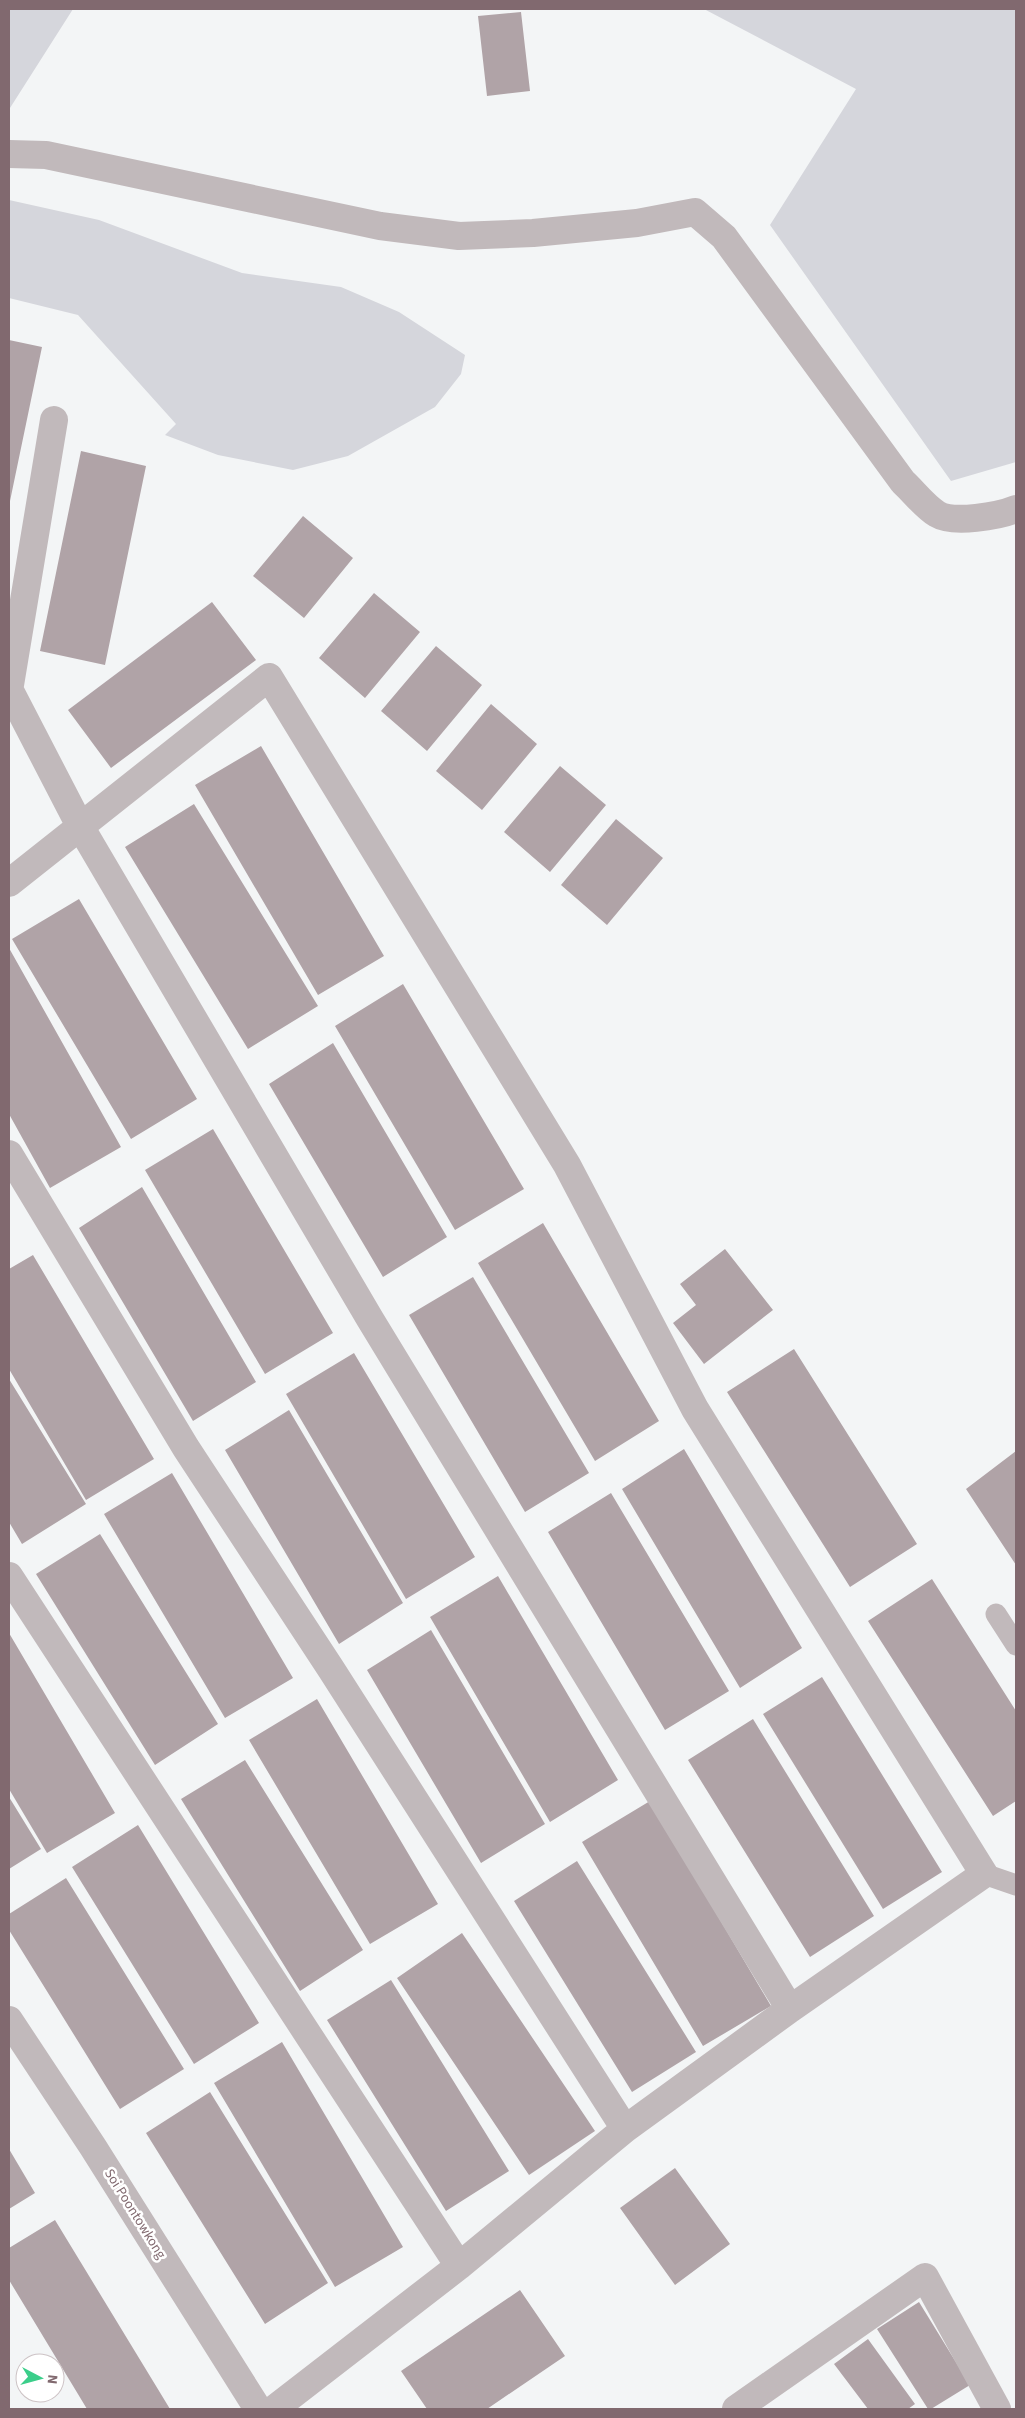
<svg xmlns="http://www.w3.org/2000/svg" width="1025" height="2418" font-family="'Source Sans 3',sans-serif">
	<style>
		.green { fill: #d5d6dc }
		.building { fill: #b0a3a7 }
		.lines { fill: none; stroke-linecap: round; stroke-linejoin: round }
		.service { stroke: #c1b9bb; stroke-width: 21 }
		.minor { stroke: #c1b9bb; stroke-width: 28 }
		.labels { text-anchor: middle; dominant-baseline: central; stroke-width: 5; stroke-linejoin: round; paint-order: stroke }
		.street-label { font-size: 14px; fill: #81696f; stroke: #fff }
	</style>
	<rect width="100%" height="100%" fill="#f3f5f6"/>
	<!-- green -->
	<path class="green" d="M9,9h64l-63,99h-1z
		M704,9h312v453l-65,19 -181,-256 86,-136z
		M9,200l90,20 143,53 99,14 58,25 66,43 -4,19 -26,33 -87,49 -55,14 -75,-15 -53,-20 11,-11 -98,-109 -69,-17z"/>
	<!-- building -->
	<path class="building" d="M521,12l9,79 -43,5 -9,-80z
		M9,340l33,7 -32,154h-1z
		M81,451l65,15 -41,199 -65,-14z
		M303,516l50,42 -49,60 -51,-42z
		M374,593l46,39 -55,66 -46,-40z
		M212,602l44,58 -145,108 -43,-58z
		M436,646l46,39 -55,66 -46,-40z
		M491,704l46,40 -55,66 -46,-39z
		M261,746l123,210 -66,39 -123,-210z
		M560,766l46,39 -56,67 -46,-40z
		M194,804l124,202 -70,43 -123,-202z
		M616,819l47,39 -56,67 -46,-40z
		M79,899l118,200 -66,40 -119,-200z
		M9,948l112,199 -71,41 -41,-74z
		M403,984l121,205 -69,41 -120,-204z
		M333,1043l114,194 -64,40 -114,-193z
		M213,1129l120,204 -68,41 -120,-204z
		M142,1187l114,195 -63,39 -114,-193z
		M543,1223l116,198 -64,40 -117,-198z
		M725,1249l48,61 -69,54 -31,-41 23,-18 -16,-21z
		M33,1255l121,204 -68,41 -77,-131v-100z
		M473,1277l116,196 -64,39 -116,-197z
		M794,1349l123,195 -67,43 -123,-195z
		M354,1353l121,204 -69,42 -120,-205z
		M9,1379l77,125 -64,40 -13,-22z
		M289,1410l114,193 -64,41 -114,-194z
		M684,1449l118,199 -62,40 -118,-199z
		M1016,1451v114l-50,-76z
		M172,1473l121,205 -68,40 -121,-204z
		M611,1493l118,198 -64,39 -117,-198z
		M100,1534l118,190 -63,41 -119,-191z
		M498,1576l120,204 -68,42 -120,-205z
		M932,1579l84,132v90l-23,15 -125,-195z
		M431,1630l114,194 -64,39 -114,-193z
		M9,1633l106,180 -68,40 -38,-64z
		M822,1677l120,195 -59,37 -120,-195z
		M317,1699l121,205 -68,40 -121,-204z
		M753,1719l121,197 -64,41 -122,-197z
		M245,1760l118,190 -63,41 -119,-192z
		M9,1797l32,52 -32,20z
		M650,1801l121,205 -68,40 -121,-204z
		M138,1825l121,198 -65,41 -122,-197z
		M577,1861l119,191 -64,40 -118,-191z
		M66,1878l118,191 -64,40 -111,-179v-16z
		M462,1933l133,198 -66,44 -132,-197z
		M391,1980l118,191 -63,40 -119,-191z
		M282,2042l121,205 -68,40 -121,-204z
		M210,2092l118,191 -63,41 -119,-191z
		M9,2149l26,44 -26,16z
		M675,2168l55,76 -55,41 -55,-77z
		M55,2220l115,189h-83l-78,-129v-32z
		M520,2290l45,66 -78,53h-60l-26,-38z
		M919,2302l51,83 -39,24h-3l-51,-80z
		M868,2339l47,65 -7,5h-40l-34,-45z"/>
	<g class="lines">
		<!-- service -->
		<path class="service" d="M996,1614l20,31
			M984,1874l32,11"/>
		<!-- minor -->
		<path class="minor" d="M9,154l37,1 334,71 79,10 74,-3 104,-10 58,-11 29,25 179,245c10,9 22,25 34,32 16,10 62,2 79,-5
			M9,689l71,137 290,493 420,690
			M9,691l45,-271
			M9,883l260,-206 298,488 128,244 289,465 -194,135 -165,120 -166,137 -185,143
			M9,1154l177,294 145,221 294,460
			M9,1576l450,690
			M9,2020l84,127 165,262
			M736,2409l189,-132 72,132"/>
	</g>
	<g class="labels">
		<!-- street labels -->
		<g class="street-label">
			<text transform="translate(135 2214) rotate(58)">Soi Poontowkong</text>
		</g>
	</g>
	<!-- border -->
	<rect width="1025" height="2418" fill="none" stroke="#81696f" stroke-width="20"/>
	<!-- north arrow -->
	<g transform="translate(40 2378) rotate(96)"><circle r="24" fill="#ffffff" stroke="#cdc3c5"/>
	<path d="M0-4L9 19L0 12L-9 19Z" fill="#3bce8a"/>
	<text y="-8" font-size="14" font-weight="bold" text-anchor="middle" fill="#81696f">N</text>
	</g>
</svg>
